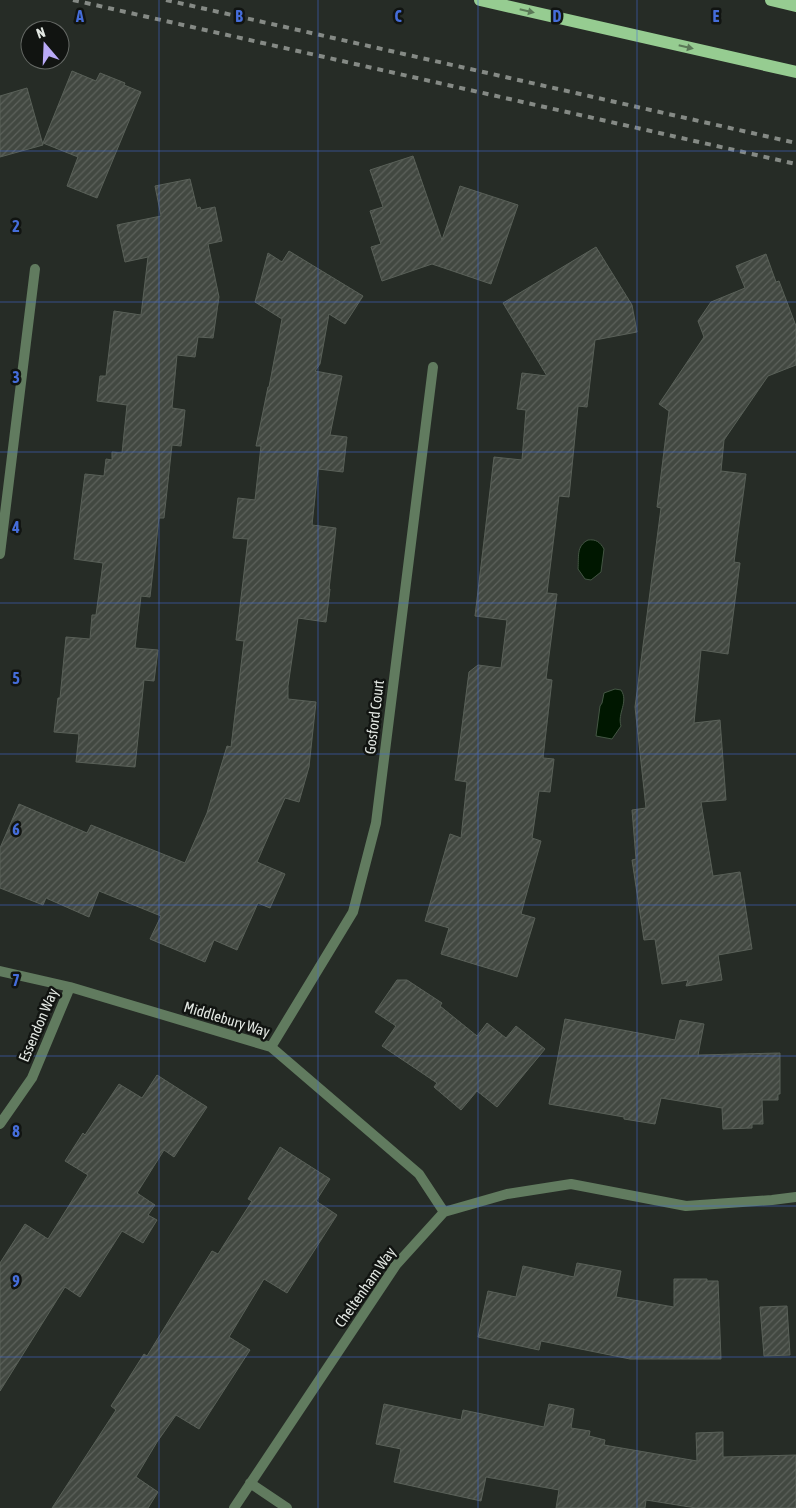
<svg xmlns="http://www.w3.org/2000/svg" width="796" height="1508" font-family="'Asap Condensed',sans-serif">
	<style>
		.water { fill: #001700; stroke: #445644 }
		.building { fill: url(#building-hatch); stroke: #596058 }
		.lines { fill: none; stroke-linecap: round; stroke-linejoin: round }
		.minor { stroke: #617b5f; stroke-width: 10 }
		.primary { stroke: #96cc91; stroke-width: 12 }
		.rail { stroke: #858a85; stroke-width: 4; stroke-dasharray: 6 6; stroke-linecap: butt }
		.oneway { fill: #5a7957 }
		.grid { fill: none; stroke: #456dda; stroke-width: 1; stroke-opacity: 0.55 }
		.labels { text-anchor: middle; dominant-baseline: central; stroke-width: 5; stroke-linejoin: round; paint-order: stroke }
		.street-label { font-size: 15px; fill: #e3e8e3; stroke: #111411 }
		.grid-label { font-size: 16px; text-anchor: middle; font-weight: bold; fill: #456dda; stroke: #111411; stroke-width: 5; stroke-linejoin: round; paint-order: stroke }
	</style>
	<defs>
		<pattern id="building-hatch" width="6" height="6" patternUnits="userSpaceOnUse" patternTransform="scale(1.25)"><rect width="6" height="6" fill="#424841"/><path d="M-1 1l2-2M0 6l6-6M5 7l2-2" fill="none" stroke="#5d625c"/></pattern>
	</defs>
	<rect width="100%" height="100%" fill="#262c26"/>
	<!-- water -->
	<path class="water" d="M588,540c8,-1 12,2 16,9l-3,23 -10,8 -6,-1 -7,-10c1,-12 -2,-23 10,-29z
		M615,689l6,1c8,12 -4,23 0,36l-9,13 -16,-3 4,-30 2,-3 2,-10z"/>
	<!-- building -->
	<path class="building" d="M72,71l24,10 4,-8 25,10 -1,2 17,7 -44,106 -30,-12 11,-29 -35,-14z
		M27,88l16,57 -43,12v-61z
		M413,156l29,84 18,-54 58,19 -27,79 -59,-20 -50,17 -11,-34 10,-3 -11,-33 13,-4 -13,-37z
		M190,179l7,29 3,-1 1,3 14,-3 7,34 -14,3 11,53 -6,41 -15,-1 -3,20 -18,-2 -5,53 13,2 -4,36 -9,-1 -8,73h-5l-9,79 -9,-1 -6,52 23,2 -4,31 -10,-1 -9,87 -59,-5 3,-28 -25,-2 4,-34h2l6,-61 24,2 2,-24h4l7,-52 -29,-4 11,-85 19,2 2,-17 6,1v-8l10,1 5,-48 -30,-4 3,-25h6l8,-65 27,4 7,-58 -23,5 -8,-37 44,-9 -6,-30z
		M596,247l36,58 5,27 -42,8 -8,67 -9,-1 -9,91 -10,-1 -12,97 10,1 -11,85 6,1 -9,78 11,1 -4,33 -11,-1 -7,47 9,3 -20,73 14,4 -18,59 -76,-23 8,-26 -24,-7 25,-87 11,4 6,-56 -12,-2 14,-108 9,-7 23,3 6,-48 -32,-4 19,-159 28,3 4,-50 -9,-1 5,-36 25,3 -44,-73z
		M289,251l74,45 -18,28 -16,-10 -9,50 -5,7 27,5 -12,59 17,2 -4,35 -25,-3 -6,56 24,3 -7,61h1l-4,33 -28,-4 -10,68v13l28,3 -7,65 -10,35 -14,-4 -28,64 28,12 -15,34 -12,-5 -21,47 -23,-10 -9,22 -55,-23 11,-23 -62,-25 -10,26 -43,-19 -3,7 -43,-17v-40l19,-44 68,29 4,-8 94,38 22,-50 20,-67 4,1 13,-106 -8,-1 12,-101 -15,-1 5,-40 17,2 6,-54h-5l12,-59h1l13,-68 -27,-17 13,-49 14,9z
		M766,254l10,28 3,-1 17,45v39l-28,11 -44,64 -3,31 25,3 -12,88 6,1 -12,91 -27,-4 -7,73 26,-3 6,80 -25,2 12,74 27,-4 12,77 -34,6 4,25 -36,6 2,-6 -26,4 -7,-45 -11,1 -12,-80 4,-1 -4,-49 14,-2 -11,-101 26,-199 -4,-1 12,-96 -10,-7 45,-67 -6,-16 13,-19 34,-14 -9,-22z
		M397,980h10l35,23 -2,3 37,30 10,-13 19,15 10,-12 29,23 -48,58 -20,-16 -16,19 -27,-23 3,-4 -55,-37 14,-20 -21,-14z
		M565,1019l110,21 5,-20 24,4 -6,31 82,-2v41h-2v6h-16l1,24h-11v4l-29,1 -1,-21 -61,-10 -6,26 -31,-5v-2l-75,-13z
		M157,1075l50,32 -33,50 -10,-7 -27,43 18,12 -7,10 9,5 -14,23 -21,-12 -42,66 -15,-10 -65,104v-128l25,-39 23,15 40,-64 -23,-14 18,-28 2,2 34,-51 23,14z
		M280,1147l50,32 -14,22 21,14 -50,78 -23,-14 -35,58 21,13 -51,79 -23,-14 -19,27 -21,35 22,15 -10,16h-96l64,-98 -5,-4 33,-52 3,2 65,-105 6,3 34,-53 -4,-2z
		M577,1263l44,8 -5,26 58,10v-28h33v2h11l3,78h-91l-89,-18 -2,9 -61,-13 10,-46 28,6 7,-31 51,11z
		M787,1306l3,49 -26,1 -4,-49z
		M384,1404l77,16 2,-10 81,17 5,-23 25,5 -3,19 19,3 -1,5 16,4 -1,5 93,16 -1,-28 27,-1v25l73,-2v53h-100l-50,-8 -1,8h-89l3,-18 -73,-13 -5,24 -87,-19 7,-33 -25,-5z"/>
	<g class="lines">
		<!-- minor -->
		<path class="minor" d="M0,554l35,-285
			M0,971l70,16 201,60 148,127 25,38
			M271,1047l82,-135 23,-89 57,-456
			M0,1124l32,-46 38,-91
			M250,1483l37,25
			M234,1508l162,-243 48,-53 63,-18 64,-10 115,22 86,-6 24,-3"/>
		<!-- primary -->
		<path class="primary" d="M480,0l316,72
			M771,0l25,6"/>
		<!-- rail -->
		<path class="rail" d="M73,0l723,164
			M166,0l630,143"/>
	</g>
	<!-- one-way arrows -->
	<defs><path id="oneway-solid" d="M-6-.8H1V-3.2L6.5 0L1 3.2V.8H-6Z" transform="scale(1.25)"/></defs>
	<g class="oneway">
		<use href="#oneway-solid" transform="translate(527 11) rotate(13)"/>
		<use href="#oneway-solid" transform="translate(686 47) rotate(13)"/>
	</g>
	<!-- grid -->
	<path class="grid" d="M159,0v1508M318,0v1508M478,0v1508M637,0v1508M0,151h796M0,302h796M0,452h796M0,603h796M0,754h796M0,905h796M0,1056h796M0,1206h796M0,1357h796"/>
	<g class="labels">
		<!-- street labels -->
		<g class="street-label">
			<text transform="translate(374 717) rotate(-83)">Gosford Court</text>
			<text transform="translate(227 1019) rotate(17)">Middlebury Way</text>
			<text transform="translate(38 1025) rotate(-67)">Essendon Way</text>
			<text transform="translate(365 1287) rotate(-55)">Cheltenham Way</text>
		</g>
	</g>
	<g class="grid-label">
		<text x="80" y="22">A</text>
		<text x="239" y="22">B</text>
		<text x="398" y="22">C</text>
		<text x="557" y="22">D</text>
		<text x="716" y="22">E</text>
		<text x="16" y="232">2</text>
		<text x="16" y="383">3</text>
		<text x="16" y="533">4</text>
		<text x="16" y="684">5</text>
		<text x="16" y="835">6</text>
		<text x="16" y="986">7</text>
		<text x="16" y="1137">8</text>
		<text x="16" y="1287">9</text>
	</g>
	<!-- north arrow -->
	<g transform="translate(45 45) rotate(341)"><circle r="24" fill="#111411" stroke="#656965"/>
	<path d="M0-4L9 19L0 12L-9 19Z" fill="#b9aaf7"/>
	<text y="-8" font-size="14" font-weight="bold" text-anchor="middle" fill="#e3e8e3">N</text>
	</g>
</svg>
